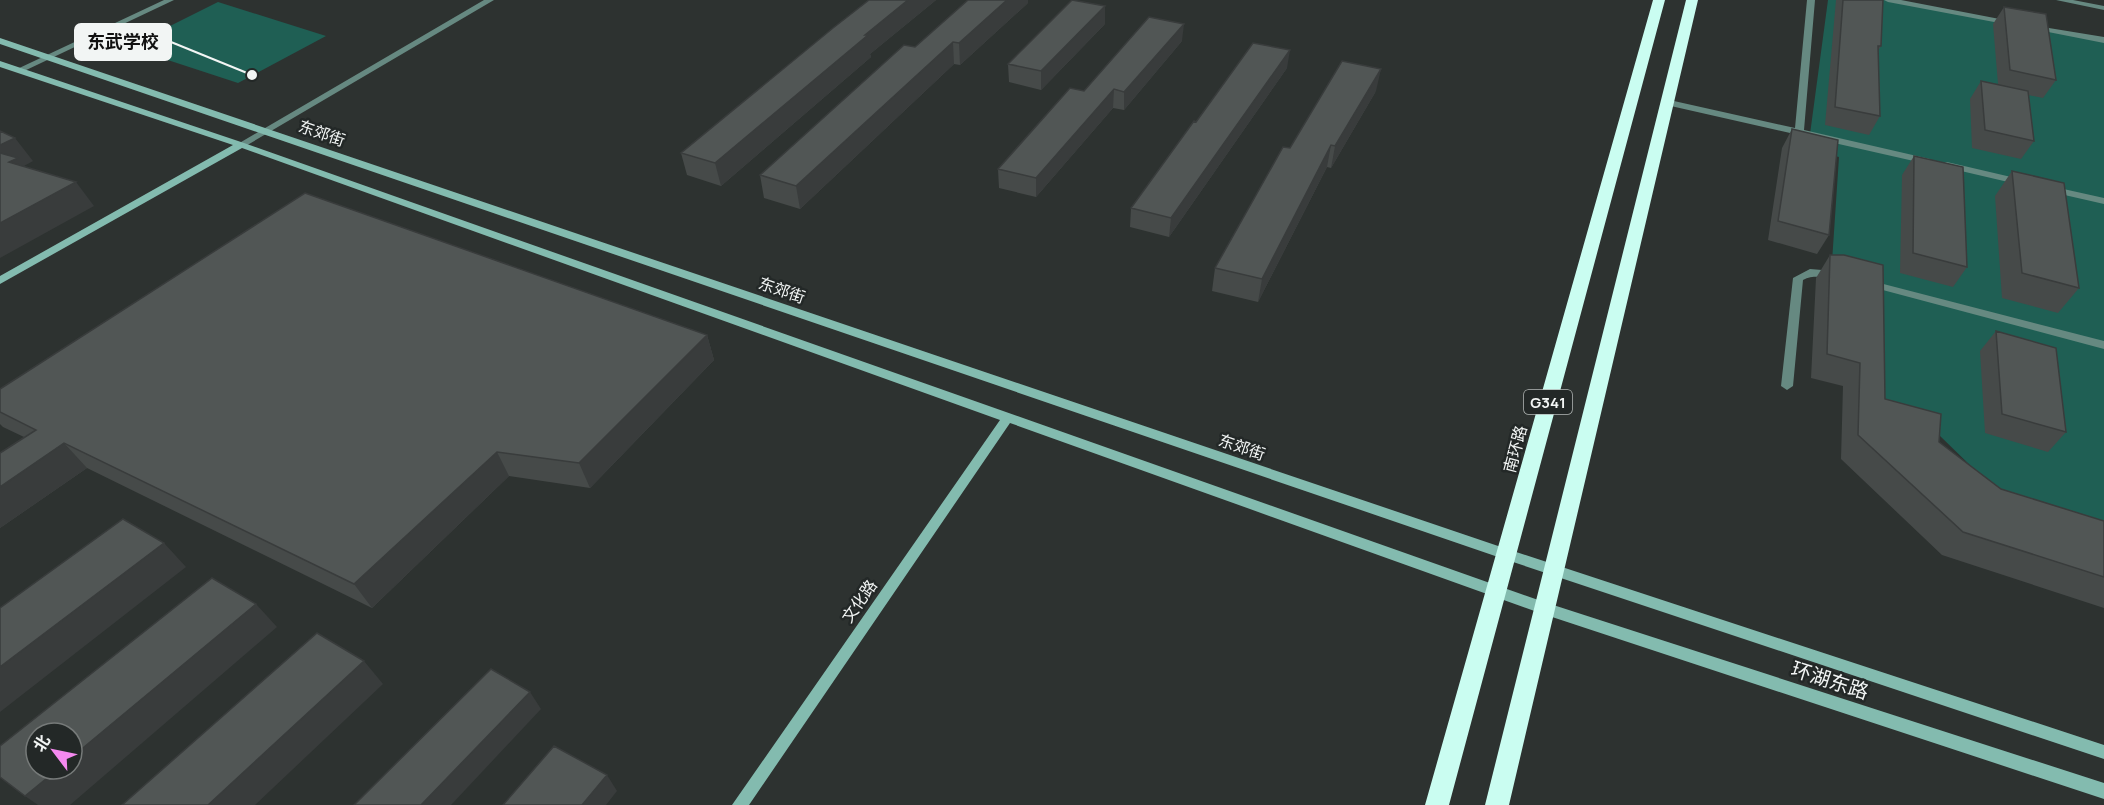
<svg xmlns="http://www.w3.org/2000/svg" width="2104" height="805" font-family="Manrope,'Noto Sans SC',sans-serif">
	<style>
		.green { fill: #1f5f54 }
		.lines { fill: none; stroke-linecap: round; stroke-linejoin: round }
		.street { fill: #668981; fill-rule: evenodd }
		.secondary { fill: #83bbaf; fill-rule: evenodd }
		.highway { fill: #cafdf1; fill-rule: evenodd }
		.wall { fill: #464a49 }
		.shaded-wall { fill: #393c3c }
		.building { fill: #515655; stroke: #393c3c; stroke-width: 1.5 }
		.labels { text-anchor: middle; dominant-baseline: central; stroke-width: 5; stroke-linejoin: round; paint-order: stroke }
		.shield { fill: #232827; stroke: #b4b8b6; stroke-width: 1.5 }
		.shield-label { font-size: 15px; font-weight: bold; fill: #f2f5f4 }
		.street-label { font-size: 16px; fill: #f2f5f4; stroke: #232827 }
		.near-street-label { font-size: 20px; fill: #f2f5f4; stroke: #232827 }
		.leader { fill: none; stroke: #f2f5f4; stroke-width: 2 }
		.callout-dot { fill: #f2f5f4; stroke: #232827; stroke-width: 2 }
		.callout { fill: #f2f5f4; stroke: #f2f5f4; stroke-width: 2 }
		.callout-label { font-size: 18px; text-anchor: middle; font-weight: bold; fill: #111 }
	</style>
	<rect width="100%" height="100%" fill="#2d3230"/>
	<!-- green -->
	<path class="green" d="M1828,0h59l217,41v498l-89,-30 -77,-75 -60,-17 -46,-155 7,-105 -31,-8z
		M218,2l108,34 -88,47 -110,-36z"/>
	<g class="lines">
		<!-- street -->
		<path class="street" d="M164,0h10l-152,72 -7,-2z
			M484,0h10l-250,147 -3,1 -5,-3z
			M1807,0h8l-11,130 126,29v4l-3,1 -265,-60 -1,-2 4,-3 130,29z
			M1884,0h17l109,21 4,2 -4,2 -122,-23z
			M2056,0h17l31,6v4z
			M2030,25l74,12v6l-71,-14h-3z
			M1947,162l77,18 2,2 -5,3 -77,-18v-4z
			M2050,186l54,12v6l-57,-13v-4z
			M1810,269l24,2 5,3c-9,7 -23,-1 -36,6l-10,106 -6,4 -6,-4 12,-108z
			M1868,280l236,61v8l-240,-64 -1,-2 1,-2z"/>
		<!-- secondary -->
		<path class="secondary" d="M0,38l1507,511 597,196v14l-603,-201 -1501,-514z
			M0,61l244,82 1300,459 560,181v16l-561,-185 -533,-191 -261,382h-17l268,-385 -758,-272 -242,136v-8l233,-131 -233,-78z"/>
		<!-- highway -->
		<path class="highway" d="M1653,0h12l-216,805h-24z
			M1686,0h12l-189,805h-24z"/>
	</g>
	<!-- wall -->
	<path class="wall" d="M869,0h67l-66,54 1,3 -150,129 -34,-11 -6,-22z
		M1836,0h47l-2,46 -3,5 2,65 -11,19 -44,-10z
		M1028,3l-68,62 -6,-1 -154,145 -36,-11 -4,-23 155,-128z
		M2004,7l52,73 -13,18 -15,-3 6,46 -13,18 -49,-11 -2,-49 11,-18 17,3 -5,-60z
		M1105,24l-64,66 -32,-8 -1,-18z
		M1182,41l-58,69 -11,-2 -77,89 -37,-9 -1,-19 86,-78z
		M1287,68l-118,169 -39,-10 1,-19 65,-86z
		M1376,91l-45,77 -4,-1 -69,135 -46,-11 3,-23z
		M1792,129l37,106 -12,19 -49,-14 14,-92z
		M1914,156l53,111 -14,20 -53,-14 2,-98z
		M2012,171l67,117 -21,25 -56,-15 -7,-102z
		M1830,255l55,144 54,43 62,47 103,32v87l-162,-53 -101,-96 2,-73 -32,-8 5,-100z
		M1996,331l70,101 -18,20 -63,-19 -5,-82z
		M707,335l7,25 -124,128 -81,-12 -137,132 -285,-140 -87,60v-75l24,-16 -21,-10 -3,-3v-35z"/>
	<!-- shaded-wall -->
	<path class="shaded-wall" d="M908,0h28l-66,54 1,3 -150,129 -6,-23 150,-128z
		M1007,0h21v3l-68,62 -1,-22z
		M1105,6v18l-64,66v-19z
		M1184,24l-2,17 -58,69v-18z
		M953,42l1,22 -154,145 -4,-23z
		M1290,50l-3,18 -118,169 2,-19z
		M1381,69l-5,22 -45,77 4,-22z
		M1114,89l-1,19 -77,89v-19z
		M15,138l18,23 -9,5 12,16 -36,-19v-18z
		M1331,145l-4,22 -69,135 4,-23z
		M76,182l18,24 -94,52v-35z
		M707,335l7,25 -124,128 -11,-25z
		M64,443l23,25 -87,60v-41z
		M497,452l12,24 -137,132 -18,-24z
		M164,543l22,24 -186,145v-45z
		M256,604l21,23 -207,178h-32l-13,-9 33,-27h14v-12z
		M364,661l19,23 -128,121h-47z
		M530,692l11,17 -90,96h-30z
		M607,775l10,16 -11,14h-24z"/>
	<!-- building -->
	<path class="building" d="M869,0h39l-43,35h3l-153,128 -34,-10 152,-125z
		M968,0h39l-48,43 -6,-1 -157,144 -36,-11 144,-130 11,2z
		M1072,0l33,6 -64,65 -33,-7z
		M1843,0h40l-2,46h-3l2,70 -45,-9z
		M2004,7l42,7 10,66 -46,-10z
		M1149,17l35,7 -60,68 -10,-3 -78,89 -38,-9 72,-81 14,3z
		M1253,43l37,7 -119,168 -40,-10 63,-87 2,1z
		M1342,61l39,8 -46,77 -4,-1 -69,134 -47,-11 68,-121 7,1z
		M1981,81l47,10 6,50 -49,-11z
		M1792,129l46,11 -9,95 -51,-14z
		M0,131l15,7 -15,7z
		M0,153l18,5 -9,4 67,20 -76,41z
		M1914,156l49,11 4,100 -54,-14z
		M2012,171l52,12 15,105 -57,-15z
		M305,193l402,142 -128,128 -82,-11 -143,132 -290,-141 -64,44v-34l36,-23 -36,-18v-23z
		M1830,255h14l39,10 2,134 56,15 -2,28 62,47 103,32v56l-141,-45 -105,-97 2,-72 -33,-9z
		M1996,331l60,17 10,84 -64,-18z
		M123,519l41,24 -164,124v-59z
		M212,578l44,26 -184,153v-24h-36v36h22l-33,27 -25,-19v-31z
		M317,633l47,28 -156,144h-86z
		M491,669l39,23 -109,113h-67z
		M554,746l53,29 -25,30h-79z"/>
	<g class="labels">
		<!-- shield labels -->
		<rect class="shield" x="1524" y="390" width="48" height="24" rx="4.5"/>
		<g class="shield-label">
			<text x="1548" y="402">G341</text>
		</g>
		<!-- street labels -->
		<g class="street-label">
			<text transform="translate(322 133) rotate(19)">东郊街</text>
			<text transform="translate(782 290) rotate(19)">东郊街</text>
			<text transform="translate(1242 447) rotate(19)">东郊街</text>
			<text transform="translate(1515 449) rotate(-75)">南环路</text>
			<text transform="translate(859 601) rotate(-55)">文化路</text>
		</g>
		<!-- near-street labels -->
		<g class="near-street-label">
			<text transform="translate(1830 680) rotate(18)">环湖东路</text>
		</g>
	</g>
	<!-- callouts -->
	<path class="leader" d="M252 75L171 42"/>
	<circle class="callout-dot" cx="252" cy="75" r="6"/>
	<rect class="callout" x="75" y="24" width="96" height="36" rx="6"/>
	<g class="callout-label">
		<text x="123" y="48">东武学校</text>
	</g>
	<!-- north arrow -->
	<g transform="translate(54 751) rotate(302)"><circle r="28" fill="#232827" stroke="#767a79" stroke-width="1.5"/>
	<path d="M0-4.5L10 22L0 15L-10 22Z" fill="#f589ef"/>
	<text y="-9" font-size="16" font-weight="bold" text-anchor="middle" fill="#f2f5f4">北</text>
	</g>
</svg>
